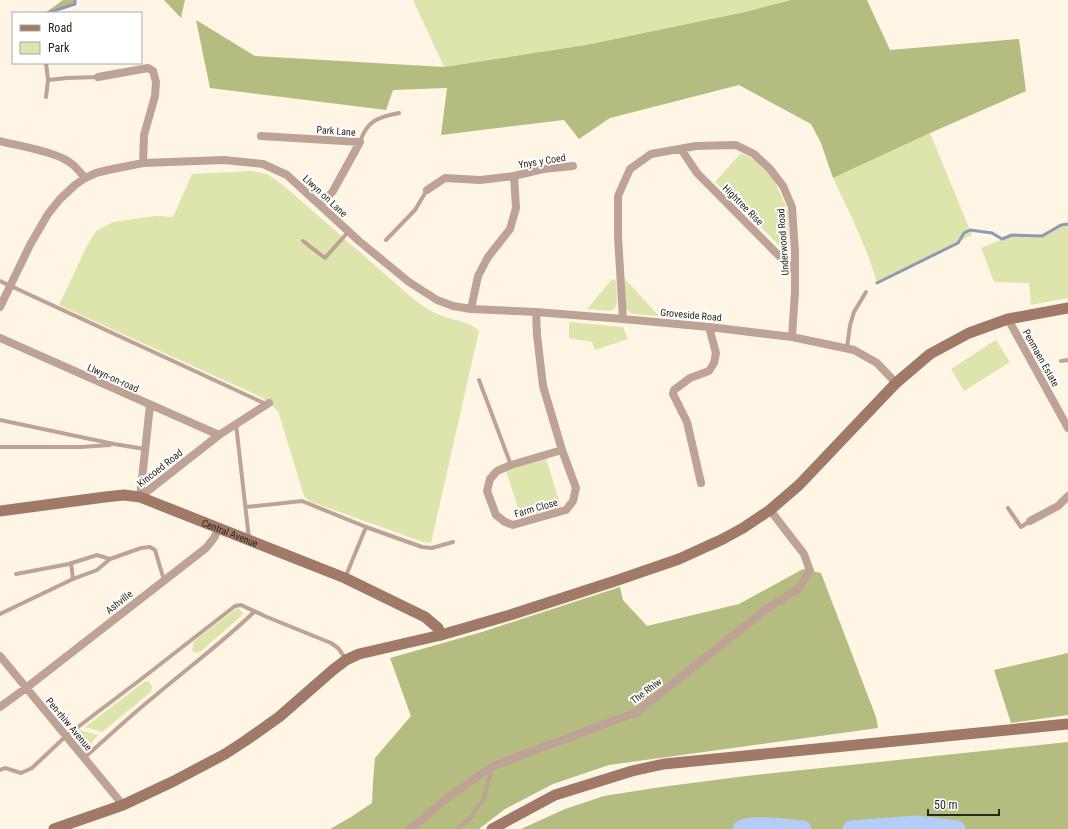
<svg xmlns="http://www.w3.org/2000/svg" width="1068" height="829" font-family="'Roboto Condensed',sans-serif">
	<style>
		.green { fill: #dde4ac }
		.forest { fill: #b5bc7f }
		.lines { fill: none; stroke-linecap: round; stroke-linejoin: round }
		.stream { stroke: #8c9ab5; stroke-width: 3 }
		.river { stroke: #b5ccf7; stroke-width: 17 }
		.lane { stroke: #bea296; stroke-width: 4 }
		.street { stroke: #bea296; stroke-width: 8 }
		.secondary { stroke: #a17968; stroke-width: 11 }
		.labels { text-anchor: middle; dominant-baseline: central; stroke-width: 4; stroke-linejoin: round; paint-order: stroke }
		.street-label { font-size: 10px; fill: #2b251b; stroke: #fff }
	</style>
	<rect width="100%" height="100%" fill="#fff5e4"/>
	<!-- green -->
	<path class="green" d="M413,0h378l-46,12 -159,33 -142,22z
		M930,133l42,102 -95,48c-10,-36 -28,-71 -44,-105z
		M741,153l14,7 18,18 15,33 1,36 -6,2 -68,-67z
		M252,171l15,3 16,11 127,111c10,8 20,16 32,20 13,5 27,5 37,15l-48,212 -8,-1 -114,-41 -5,-5 -26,-85 -15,-13 -204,-93 28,-59 9,-15 17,-9 42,-6 18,1 19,-43z
		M1068,224v74l-37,7 -2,-22 -35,-1 -13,-34 31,-13 30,1 19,-11z
		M624,278l35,38 -27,-2 -6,-5z
		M612,279l4,2 1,24 -3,4 -3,2 -24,-2z
		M569,322l54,5 5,12 -33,11 -3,-8 -23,-4z
		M996,340l14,22 -46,29 -13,-22z
		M546,458l15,49 -39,13 -16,-49z
		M236,609h3l4,4 -3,4 -40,35 -3,1 -5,-2 2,-10z
		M148,681l4,5 -1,6 -49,40 -17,-5 59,-45z
		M80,730l18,5 -12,15 -12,-15z"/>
	<!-- forest -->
	<path class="forest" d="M63,0h12v4l-30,9z
		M164,0h21l-1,4 -3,14z
		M791,0h76l23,50 129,-11 7,52 -96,42 -97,45 -12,-35 -10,-19 -72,-39 -129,33 -31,21 -15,-19 -123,15 6,-47 -54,2 -7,20 -176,-22 -14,-68 59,36 189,11 142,-22 159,-33z
		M803,569l18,4 55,144 2,11 -269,37 -56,19 -48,25 -26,20h-149l21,-12 21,-14 1,-21 2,-24 36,-42 -21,-58 92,-26 138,-45 3,13 24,26 92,-22z
		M1068,653v62l-57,8 -17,-53z
		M1068,742v87h-547l44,-20 39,-13 57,-9 85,-11z"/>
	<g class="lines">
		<!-- stream -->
		<path class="stream" d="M47,13l28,-9v-4
			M877,283l81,-40 6,-10 6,-3 22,3 10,6 10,-4 30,1 19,-11 7,-1"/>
		<!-- river -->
		<path class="river" d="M741,829c8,-7 50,-1 62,0
			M851,829l65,-5 41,5"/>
		<!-- lane -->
		<path class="lane" d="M48,80l19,-2 31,-1
			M46,97l2,-17 -2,-17
			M360,142c7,-22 19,-25 39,-29
			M386,240l29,-30 12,-20
			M303,241l22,17 24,-27
			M0,281l266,123
			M847,348l3,-23 4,-13 12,-20
			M1061,361l7,-1
			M479,380l32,85
			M0,420l114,24 31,5
			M236,424l13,115
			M0,447h81l29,-2
			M246,507l56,-6 64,26 56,20 10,1 21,-6
			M1008,508l13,19 9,-6
			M71,563l2,16
			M16,574l53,-10 28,-9 13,4
			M345,578l21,-51
			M0,614l73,-35 24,-9 13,-11 31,-11 9,-1 5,3 9,30
			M84,758c24,-21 47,-43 72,-63 33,-28 67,-53 98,-83
			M0,770l5,-2 16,5 11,-5 34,-32 74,-56 95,-74 6,-1 26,12 64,26 7,5 8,11
			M458,829l13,-12 13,-19 8,-30"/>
		<!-- street -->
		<path class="street" d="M98,77l50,-9 5,3 3,11 -1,14 -11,39 -1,28
			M261,136l99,6 -27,49 -12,14
			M0,141c19,5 58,11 72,23 5,4 9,9 13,14
			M681,149l16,24 98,99
			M514,176l29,-7 30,-3
			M427,190l18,-12 35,2 34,-4 2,32 -6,21 -22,28 -10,19 -7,33
			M0,307l30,-62 18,-31 12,-15 15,-14 10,-7 11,-5 12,-3 35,-7 81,-3 39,4 24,11 72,66 50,41 28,18 16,6 18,3 65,3 87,7 86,8 83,10 62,13 23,13 19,20
			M536,312l1,23 6,51 19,64 14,38 -3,13 -7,9 -53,15 -8,-3 -9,-7 -9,-24 3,-12 7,-8 14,-6 51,-15
			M623,319l-5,-82v-41l12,-27 21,-15 45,-8 40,-1 18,9 16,15 13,17 9,21 3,45v40l-3,45
			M1008,319l60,109
			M0,338l219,97
			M150,405l-10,92 79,-62 50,-32
			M701,483l-14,-61 -14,-28 1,-4 16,-12 19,-7 5,-8 2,-10 -7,-26
			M1030,521l28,-15 10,-10
			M0,656l123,149
			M0,707l26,-19 180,-140 8,-10 5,-10
			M410,829l41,-34 42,-29 144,-54 128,-102 33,-21 12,-18 -6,-17 -34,-44"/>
		<!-- secondary -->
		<g class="secondary">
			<path id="s1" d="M0,511l105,-14 19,-2 16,2 205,81 80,39 13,11 3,7"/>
			<path d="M54,829l69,-24 51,-24 51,-27 20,-13 34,-24 55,-48 12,-9 13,-6 82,-19 69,-20 105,-34 64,-22 44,-20 20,-11 27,-18 29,-25 97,-102 34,-29 39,-21 39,-14 60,-11"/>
			<path d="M492,829l63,-34 77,-24 32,-7 404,-40"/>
		</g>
	</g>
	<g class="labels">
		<!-- street labels -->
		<g class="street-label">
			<text transform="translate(336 131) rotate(4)">Park Lane</text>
			<text transform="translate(542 161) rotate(-9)">Ynys y Coed</text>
			<text transform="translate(325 196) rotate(43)">Llwyn on Lane</text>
			<text transform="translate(743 205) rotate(45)">Hightree Rise</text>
			<text transform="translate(783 242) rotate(-94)">Underwood Road</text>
			<text transform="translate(691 315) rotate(5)">Groveside Road</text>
			<text transform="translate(1041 358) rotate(61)">Penmaen Estate</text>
			<text transform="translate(113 378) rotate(24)">Llwyn-on-road</text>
			<text transform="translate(160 468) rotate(-38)">Kincoed Road</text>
			<text transform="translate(536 508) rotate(-16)">Farm Close</text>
			<text stroke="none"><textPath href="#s1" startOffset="238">Central Avenue</textPath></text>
			<text transform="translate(119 602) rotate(-38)">Ashville</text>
			<text transform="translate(646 691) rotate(-37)">The Rhiw</text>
			<text transform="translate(69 724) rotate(50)">Pen-rhiw Avenue</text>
		</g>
	</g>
	<!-- legend -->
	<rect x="12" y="12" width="130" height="52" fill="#ffffff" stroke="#aaa8a4"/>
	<rect x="20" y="25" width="20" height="6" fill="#a17968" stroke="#aaa8a4"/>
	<text x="48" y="32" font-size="12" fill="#2b251b">Road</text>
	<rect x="20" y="42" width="20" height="12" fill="#dde4ac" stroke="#aaa8a4"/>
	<text x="48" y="52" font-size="12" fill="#2b251b">Park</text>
	<!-- scale -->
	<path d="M928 809v6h71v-6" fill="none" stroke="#2b251b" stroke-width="2"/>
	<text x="934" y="809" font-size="12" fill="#2b251b" stroke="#ffffff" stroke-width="3" paint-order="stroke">50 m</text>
</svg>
